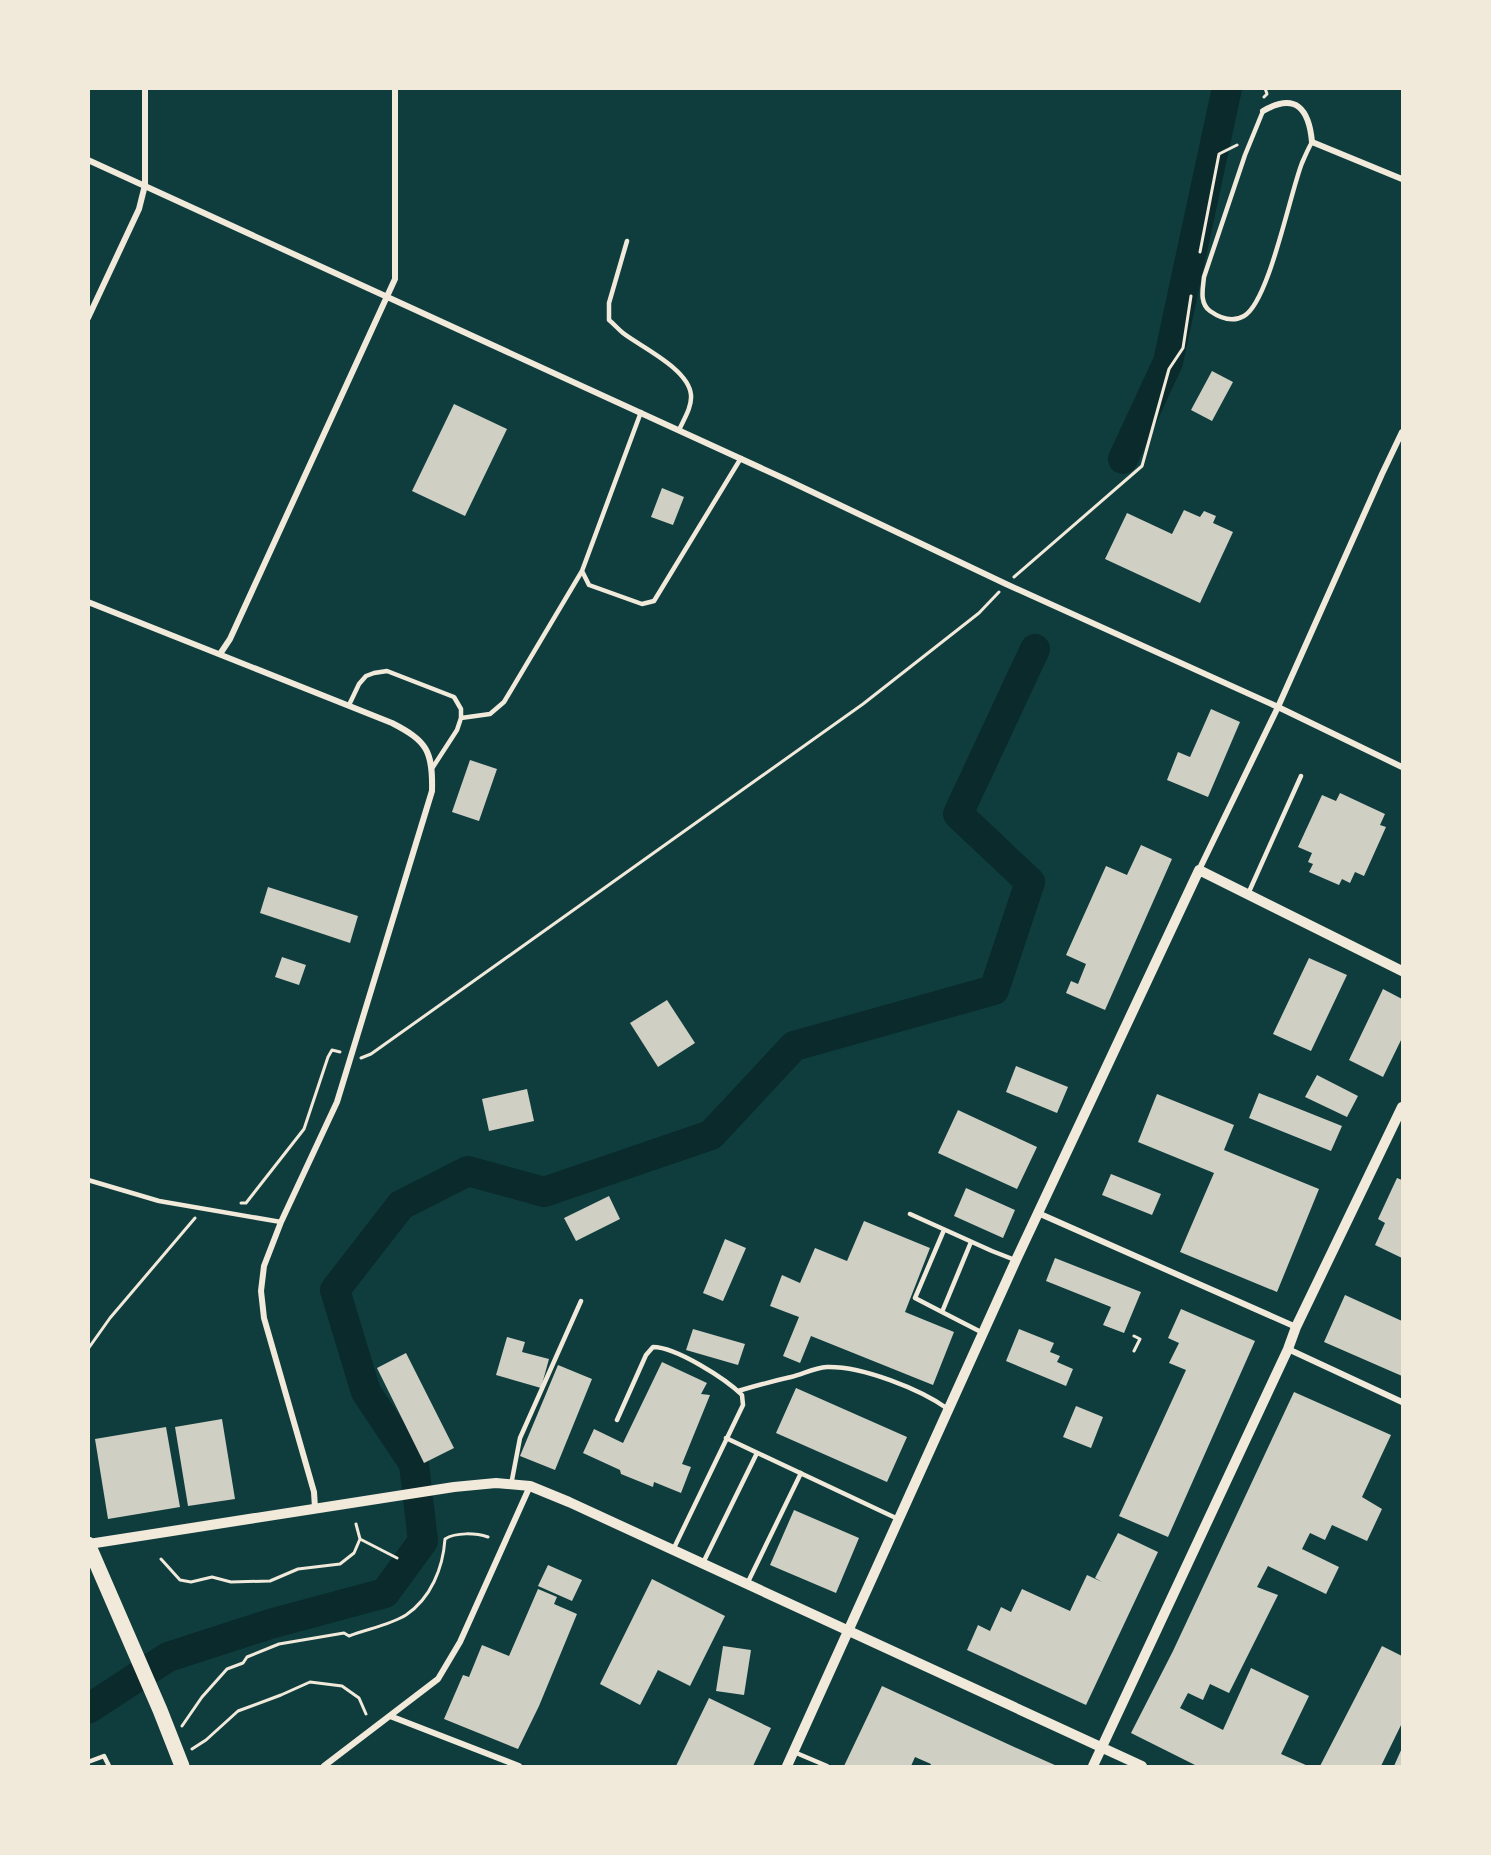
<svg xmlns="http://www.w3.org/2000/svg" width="1491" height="1855" font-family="Ubuntu,sans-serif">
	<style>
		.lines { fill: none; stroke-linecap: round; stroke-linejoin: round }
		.river { stroke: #0a2a2b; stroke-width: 30 }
		.building { fill: #cfcfc3 }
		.path { stroke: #f1e9da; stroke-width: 3 }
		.service { stroke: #f1e9da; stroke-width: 4.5 }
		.minor { stroke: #f1e9da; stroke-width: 6 }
		.tertiary { stroke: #f1e9da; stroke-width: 10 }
		.primary { stroke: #f1e9da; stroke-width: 15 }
	</style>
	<rect width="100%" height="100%" fill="#0f3d3e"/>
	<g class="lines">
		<!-- river -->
		<path class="river" d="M1123,459l45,-97 59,-274
			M88,1709l80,-52 102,-33 115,-31 38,-52 -9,-77 -48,-72 -31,-102 66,-85 67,-34 76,21 167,-57 83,-89 200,-56 36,-108 -72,-68 77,-165"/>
	</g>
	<!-- building -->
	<path class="building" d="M1212,371l21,11 -21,39 -21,-11z
		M454,404l53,25 -42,87 -53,-25z
		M662,488l22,9 -11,28 -22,-8z
		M1184,510l16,7 4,-6 12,5 -3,7 20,9 -33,71 -95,-44 22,-46 45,21z
		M1211,709l29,13 -32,75 -41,-17 11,-28 12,5z
		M470,760l27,9 -18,52 -27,-9z
		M1340,793l45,21 -5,11 6,2 -22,49 -9,-4 -5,11 -8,-4 -3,6 -30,-13 4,-8 -5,-2 4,-9 -14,-6 24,-52 14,6z
		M1141,845l31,14 -67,151 -39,-17 5,-12 7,3 8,-20 -20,-9 40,-89 21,9z
		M268,887l90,29 -8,27 -90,-30z
		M282,957l24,8 -7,20 -24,-8z
		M1309,958l38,17 -36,76 -38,-17z
		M1383,989l19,10v39l-19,39 -34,-17z
		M667,1000l28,43 -37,24 -28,-44z
		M1016,1066l52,21 -11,26 -51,-21z
		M1317,1075l41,21 -11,21 -42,-20z
		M527,1089l7,32 -45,10 -7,-32z
		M1259,1093l83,33 -11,25 -82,-33z
		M1157,1094l77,31 -10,25 95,39 -42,103 -97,-40 34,-79 -76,-31z
		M958,1110l79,37 -20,42 -79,-36z
		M1111,1174l50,20 -9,21 -50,-20z
		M1397,1178l5,2v78l-27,-13 10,-22 -7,-4z
		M966,1188l49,22 -12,28 -49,-22z
		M609,1196l11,23 -44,22 -12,-23z
		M864,1221l66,27 -25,64 49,20 -21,53 -122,-49 -11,27 -17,-7 16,-39 -29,-11 12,-31 18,8 15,-35 32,13z
		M725,1239l21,9 -23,53 -20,-8z
		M1055,1258l86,34 -17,41 -21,-8 8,-18 -65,-26z
		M1345,1295l57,26v55l-78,-34z
		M1181,1309l74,32 -87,196 -49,-21 67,-146 -17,-7 10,-20 -11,-5z
		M693,1329l52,15 -7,21 -52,-15z
		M1019,1329l35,14 -4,9 10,4 -3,6 16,7 -7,17 -60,-25z
		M507,1337l18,5 -3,10 27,7 -8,29 -45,-13z
		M406,1353l48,95 -30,15 -47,-95z
		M662,1362l45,21 -6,11 9,1 -28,69 9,3 -10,26 -27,-11 -1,5 -32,-13 -1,-4 -37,-17 11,-24 29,14z
		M558,1365l34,14 -37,91 -35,-14z
		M796,1388l111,49 -20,45 -111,-49z
		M1294,1392l97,43 -29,62 20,12 -15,32 -35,-16 -7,15 -15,-7 -8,16 37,18 -13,27 -58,-28 -11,21 21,8 -49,98 -19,-9 -7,16 -15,-7 -8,15 43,22 28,-62 58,28 -28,58 27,12h-111l-66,-33 42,-82z
		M1076,1406l27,11 -12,31 -28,-11z
		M222,1419l13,80 -47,7 -13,-79z
		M166,1427l14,80 -72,12 -13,-80z
		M794,1510l65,28 -23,55 -66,-28z
		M1118,1533l40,19 -72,153 -119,-55 11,-25 12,6 11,-24 10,5 11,-23 48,22 17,-36 15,7 -7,-4z
		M548,1565l34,15 -10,21 -34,-15z
		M652,1579l73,37 -35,70 -32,-16 -18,35 -40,-21z
		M538,1589l19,8 -3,7 23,10 -38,92 -21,43 -74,-30 19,-44 6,2 13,-32 27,11z
		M723,1646l28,4 -7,45 -28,-4z
		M1382,1646l20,10v67l-21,43h-61z
		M882,1686l130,60 45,20h-127l1,-2 -16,-7 -4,9h-67z
		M709,1698l62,30 -18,38h-77z
		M1402,1748v18h-8z"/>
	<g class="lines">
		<!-- path -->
		<path class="path" d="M1264,97l3,-3 -2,-6
			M1200,252l19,-98 18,-9
			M1014,577l128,-111 27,-97 14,-21 8,-52
			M361,1058l10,-4 492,-350 116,-91 20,-21
			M241,1203h5l58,-74 24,-72 4,-7 8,2
			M1134,1336l6,3 -6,12
			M88,1349l22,-31 85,-100
			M360,1539l37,19
			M161,1559l19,21 11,2 21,-5 19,5 39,-1 28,-12 42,-5 14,-11 6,-14 -4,-15
			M182,1726l20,-29 25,-28 16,-6 4,-6 32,-13 65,-11 5,3c18,-7 41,-11 57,-21 25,-17 37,-47 39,-76 11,-7 31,-6 43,-2
			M192,1749l14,-9 32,-29 43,-16 29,-13 32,4 17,12 7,16"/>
		<!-- service -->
		<path class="service" d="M1263,111l-18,44 -41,122c-1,11 -5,26 6,34 10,7 22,12 34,5 25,-14 46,-123 58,-153 3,-7 6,-14 10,-21
			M627,241l-18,62v17c5,4 9,9 14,13 18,14 66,36 68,62 1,12 -7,24 -12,35
			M641,412l-59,159 7,14 53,19 12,-3 87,-143
			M349,705l10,-21 7,-8 8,-3 13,-2 67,26 7,12v9l-4,12 -24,37
			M461,718l29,-4 14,-12 78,-131
			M1248,894l53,-118
			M88,1180l71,21 122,21
			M910,1214l82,37 23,9
			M971,1242l-29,70 39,20
			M942,1312l-27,-14 29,-68
			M738,1391c17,-5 35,-10 53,-14 12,-3 23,-9 36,-10 35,-1 93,22 121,42
			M617,1420l29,-65 7,-8c23,0 73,32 89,48l1,10 -70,145
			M726,1438l172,81
			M511,1485l9,-47 61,-137
			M703,1563l54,-110
			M747,1584l54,-111
			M794,1752l33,14
			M88,1762l16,-6 5,10"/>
		<!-- minor -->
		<path class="minor" d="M1263,111c33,-19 46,-2 49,31l90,37
			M88,160l697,319 221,105 272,123 124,60
			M88,318l51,-109 6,-24v-97
			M88,602l304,121c35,18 41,28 40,68l-95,311 -56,120 -17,44 -3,25 3,27 50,174 1,16
			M220,654l10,-15 165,-360v-191
			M1199,870l79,-163 104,-233 20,-42
			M1038,1213l258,114
			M1288,1349l114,53
			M390,1716l129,50
			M324,1766l114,-87 22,-37 70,-156"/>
		<!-- tertiary -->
		<path class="tertiary" d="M89,1544l365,-57 42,-4 34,3 39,16 573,264
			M787,1766l229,-506 183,-390 203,101
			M1093,1766l195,-417 8,-22 106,-220"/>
		<!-- primary -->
		<path class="primary" d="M88,1544l72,166 22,56"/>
	</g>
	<!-- border -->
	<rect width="1491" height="1855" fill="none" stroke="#f1e9da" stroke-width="180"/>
</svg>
